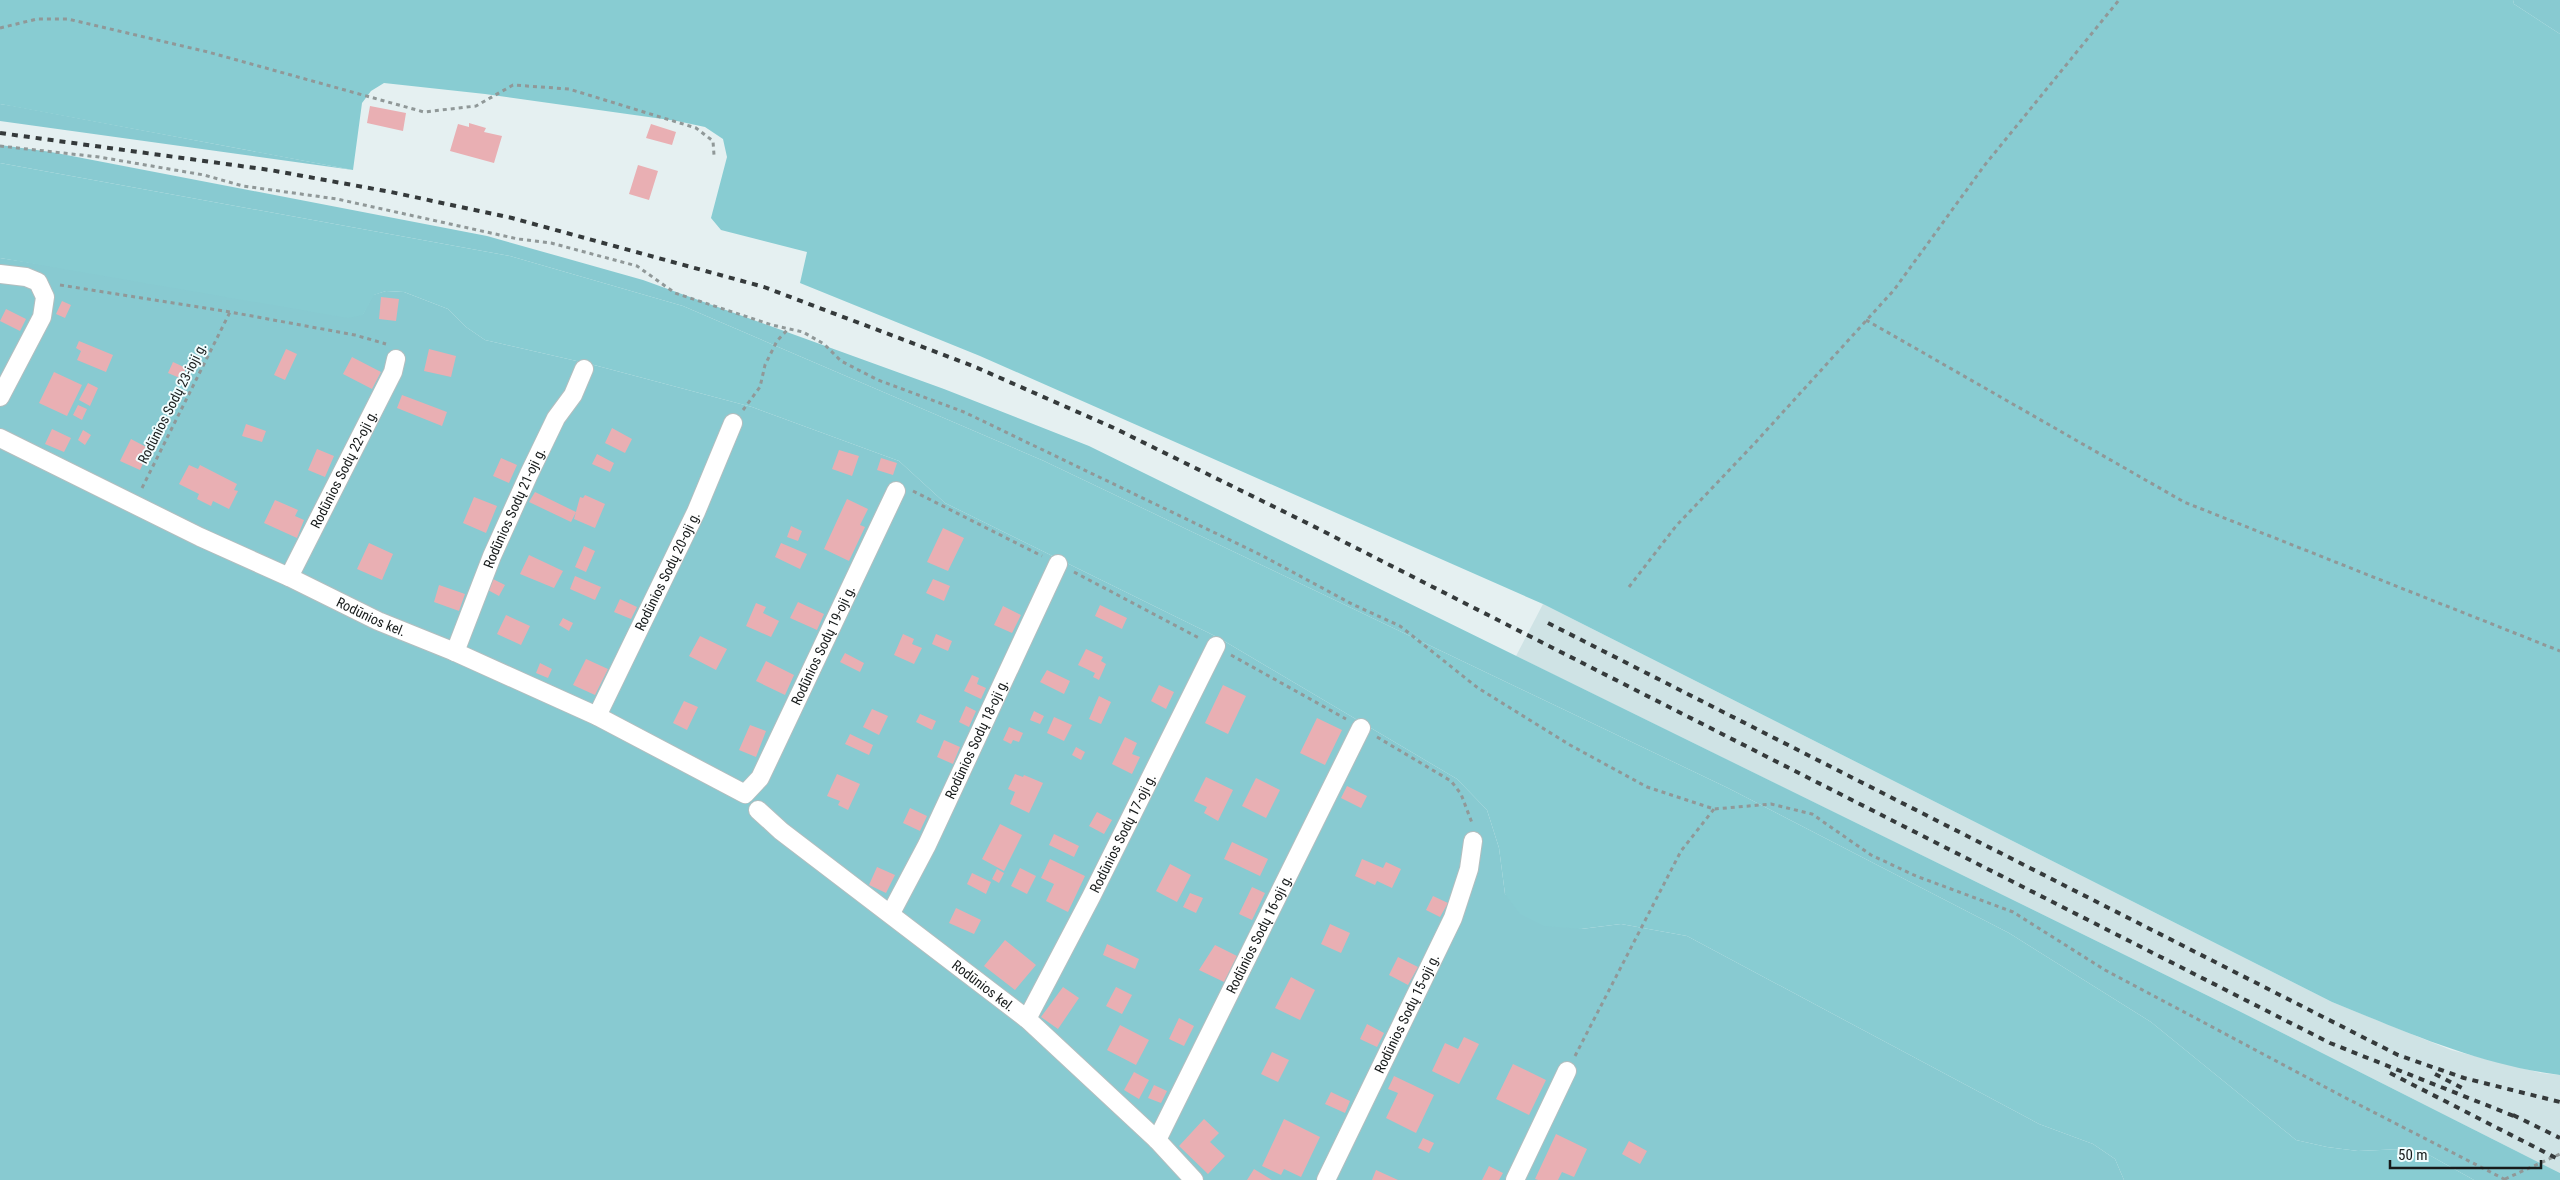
<svg xmlns="http://www.w3.org/2000/svg" width="2560" height="1180" font-family="'Roboto Condensed',sans-serif">
	<style>
		.built { fill: #cfe3e5 }
		.green { fill: #88cad1 }
		.forest { fill: #88ccd2 }
		.building { fill: #e9afb3 }
		.lines { fill: none; stroke-linecap: round; stroke-linejoin: round }
		.street-casing { stroke: #b3bebf; stroke-width: 20 }
		.path { stroke: #909898; stroke-width: 3; stroke-dasharray: 4 4; stroke-linecap: butt }
		.street { stroke: #fff; stroke-width: 18 }
		.rail { stroke: #353a3b; stroke-width: 4; stroke-dasharray: 6 6; stroke-linecap: butt }
		.labels { text-anchor: middle; dominant-baseline: central; stroke-width: 4; stroke-linejoin: round; paint-order: stroke }
		.street-label { font-size: 14px; fill: #171b1b; stroke: #f2fdfe }
	</style>
	<rect width="100%" height="100%" fill="#e5f0f1"/>
	<!-- built -->
	<path class="built" d="M1543,604l789,398 119,48 90,23 19,2v98l-321,-162 -723,-355z"/>
	<!-- green -->
	<path class="green" d="M2513,0h47v34l-46,-30z
		M0,104l13,2 340,64 -353,-49z
		M0,145l51,7 436,84 156,44 301,109 145,57 1150,565 321,162v7h-86l-43,-24 -29,-7 -44,2 -31,-4 -31,-7 -145,-118 -142,-89 -281,-145 -684,-327 -361,-155 -173,-50 -510,-93z
		M0,258l363,56 10,-19 13,-4 18,1 44,17 18,18 19,13 109,25 158,42 147,54 46,42 274,135 238,141 30,31 12,38 6,46 76,35 40,-5 66,12 352,188 54,20 22,15 9,21h-2124z"/>
	<!-- forest -->
	<path class="forest" d="M0,0h2513l1,4 46,30v1041c-80,-10 -154,-43 -228,-73l-789,-398 -563,-248 -180,-73 7,-31 -86,-22 -10,-12 16,-61 -4,-18 -18,-12 -28,-6 -192,-27 -101,-11 -13,8 -9,12 -9,67 -353,-66z
		M0,163l510,93 173,50 361,155 684,327 281,145 142,89 145,118 31,7 31,4 44,-2 29,7 43,24h-350l-9,-21 -22,-15 -54,-20 -352,-188 -66,-12 -40,5 -37,-3 -24,-12 -15,-20 -6,-46 -12,-38 -30,-31 -238,-141 -274,-135 -46,-42 -147,-54 -158,-42 -109,-25 -19,-13 -18,-18 -44,-17 -18,-1 -12,4 -11,20 -15,3 -348,-60z"/>
	<!-- building -->
	<path class="building" d="M370,106l36,7 -3,18 -36,-8z
		M469,123l17,5 -2,4 18,4 -8,27 -44,-12 8,-27 11,3z
		M651,124l25,8 -4,13 -26,-7z
		M638,165l20,6 -9,29 -20,-6z
		M381,297l18,2 -3,22 -17,-2z
		M62,301l9,4 -6,13 -9,-4z
		M6,309l20,10 -6,12 -20,-10z
		M79,341l34,14 -7,17 -29,-12 4,-9 -5,-3z
		M286,349l11,5 -12,26 -11,-5z
		M429,349l27,7 -5,21 -27,-6z
		M352,357l29,15 -9,17 -29,-15z
		M173,362l13,6 -4,11 -14,-6z
		M54,372l28,13 -15,31 -28,-13z
		M88,383l10,5 -8,18 -11,-6z
		M402,395l45,17 -5,14 -45,-18z
		M78,405l9,4 -5,11 -9,-5z
		M246,424l20,7 -4,11 -20,-6z
		M612,428l20,11 -7,14 -20,-10z
		M52,429l19,9 -7,14 -19,-8z
		M83,430l8,5 -6,10 -7,-5z
		M131,439l19,10 -10,21 -20,-9z
		M317,449l17,7 -9,21 -17,-7z
		M839,450l20,6 -7,20 -20,-7z
		M597,454l17,9 -4,9 -18,-8z
		M501,458l16,7 -8,18 -16,-7z
		M881,458l16,5 -4,12 -16,-5z
		M189,465l9,4 2,-4 37,19 -3,6 4,1 -9,18 -16,-8 -2,5 -14,-7 2,-5 -20,-10z
		M535,492l41,20 -5,10 -42,-20z
		M585,495l20,9 -10,24 -21,-9 6,-22 3,1z
		M474,497l23,9 -11,27 -23,-10z
		M847,499l21,10 -8,16 5,2 -16,34 -25,-12z
		M275,500l23,10 -3,6 9,4 -7,18 -33,-15z
		M791,526l11,5 -4,10 -11,-4z
		M943,528l21,10 -16,33 -21,-9z
		M369,543l24,11 -11,26 -25,-11z
		M781,543l26,11 -7,15 -25,-12z
		M584,546l11,5 -9,21 -11,-5z
		M529,555l34,16 -9,17 -34,-14z
		M575,576l26,11 -6,13 -25,-11z
		M491,578l14,7 -6,11 -13,-7z
		M933,579l17,7 -6,15 -18,-8z
		M439,585l26,9 -6,17 -25,-9z
		M620,599l17,8 -6,12 -17,-7z
		M798,602l26,12 -7,16 -27,-12z
		M756,603l10,4 -3,6 16,8 -8,16 -25,-11z
		M1100,605l27,13 -5,11 -27,-13z
		M1003,606l18,9 -9,18 -18,-8z
		M506,615l24,11 -9,19 -24,-11z
		M563,618l10,5 -4,8 -10,-6z
		M903,634l11,5 -2,5 10,4 -8,16 -20,-9z
		M936,634l16,7 -4,10 -16,-7z
		M700,636l27,13 -11,21 -27,-14z
		M1086,649l17,8 -2,4 5,3 -7,16 -6,-3 2,-4 -17,-8z
		M845,653l19,10 -4,9 -20,-10z
		M586,659l22,10 -13,26 -22,-10z
		M766,661l28,14 -9,20 -29,-14z
		M540,663l12,6 -4,9 -12,-5z
		M1047,670l23,11 -6,13 -24,-12z
		M972,675l7,3 -2,6 9,4 -5,11 -17,-8z
		M1159,685l15,7 -8,17 -15,-8z
		M1223,685l23,11 -18,38 -23,-11z
		M1099,696l12,6 -10,22 -12,-5z
		M684,701l14,6 -11,23 -14,-7z
		M966,706l10,5 -7,16 -10,-5z
		M872,709l16,7 -9,19 -16,-8z
		M1034,711l10,5 -4,8 -10,-4z
		M920,714l16,7 -4,9 -16,-8z
		M1054,717l18,8 -8,16 -17,-8z
		M1317,718l25,12 -17,35 -25,-12z
		M750,725l16,6 -10,26 -17,-7z
		M1009,727l14,6 -4,9 -6,-2 -2,4 -8,-4z
		M850,734l23,11 -4,10 -24,-11z
		M1125,737l12,6 -5,11 8,3 -8,17 -20,-10z
		M944,740l16,7 -7,17 -16,-7z
		M1076,747l9,5 -4,8 -9,-5z
		M837,774l23,10 -12,26 -10,-5 2,-4 -13,-5z
		M1015,774l8,3 1,-2 19,8 -14,30 -19,-9 5,-12 -7,-3z
		M1206,777l27,13 -15,31 -14,-8 3,-6 -13,-6z
		M1256,778l24,12 -14,28 -24,-12z
		M1347,786l20,10 -6,12 -20,-10z
		M910,808l17,8 -7,15 -17,-8z
		M1097,812l15,8 -8,14 -15,-8z
		M1000,824l22,11 -18,36 -22,-12z
		M1054,834l25,12 -5,11 -25,-12z
		M1232,842l36,17 -8,17 -36,-17z
		M1050,859l35,17 -17,36 -22,-11 8,-17 -13,-6z
		M1362,859l21,9 3,-6 15,7 -9,19 -15,-7 -2,4 -20,-9z
		M1170,864l21,11 -14,27 -21,-11z
		M877,867l18,8 -9,18 -17,-8z
		M1020,868l16,8 -9,18 -16,-8z
		M997,869l7,4 -5,10 -7,-4z
		M972,873l19,9 -5,12 -19,-10z
		M1252,887l13,6 -13,27 -13,-6z
		M1190,893l13,5 -7,15 -13,-6z
		M1433,896l15,7 -8,14 -14,-7z
		M956,908l25,12 -7,14 -25,-11z
		M1330,924l20,9 -9,20 -20,-9z
		M1005,940l31,25 -21,25 -31,-24z
		M1107,944l32,15 -4,10 -32,-14z
		M1215,945l22,11 -13,26 -25,-12z
		M1398,957l20,10 -10,18 -19,-10z
		M1291,977l24,13 -15,30 -25,-12z
		M1063,987l16,11 -21,31 -17,-12z
		M1116,987l16,8 -10,19 -16,-8z
		M1179,1018l15,8 -10,20 -15,-7z
		M1367,1024l17,9 -7,14 -17,-8z
		M1120,1025l29,15 -13,25 -29,-15z
		M1464,1037l15,7 -20,40 -27,-13 13,-28 13,6z
		M1272,1052l17,8 -11,22 -17,-8z
		M1513,1064l33,16 -17,35 -33,-16z
		M1134,1072l15,8 -10,19 -15,-9z
		M1394,1076l40,19 -18,38 -30,-15 12,-25 -10,-4z
		M1154,1085l13,6 -6,12 -13,-5z
		M1331,1092l19,9 -5,12 -20,-9z
		M1204,1119l15,14 -9,9 15,14 -17,18 -29,-28z
		M1284,1119l36,18 -19,40 -17,-8 -3,6 -19,-9z
		M1556,1134l31,15 -13,28 -12,-5 -4,8h-20l-3,-1z
		M1423,1138l11,5 -5,10 -11,-5z
		M1629,1141l18,10 -7,13 -18,-10z
		M1489,1166l14,7 -4,7h-17z
		M1254,1169l18,11h-25z
		M1376,1170l22,10h-26z"/>
	<g class="lines">
		<!-- street casing -->
		<g class="street-casing">
			<g id="street">
				<path d="M0,274l26,3 12,5 7,15 -3,20 -42,80"/>
				<path id="s1" d="M0,438l200,99 89,40 89,44 77,31 142,64 148,78 15,-16 136,-287"/>
				<path id="s2" d="M289,577l104,-205 3,-13"/>
				<path id="s3" d="M455,652l37,-96 37,-82 27,-56 17,-23 11,-26"/>
				<path id="s4" d="M597,716l99,-204 37,-89"/>
				<path id="s5" d="M758,810l23,21 246,188 130,121 37,40"/>
				<path id="s6" d="M891,913l36,-68 131,-281"/>
				<path id="s7" d="M1027,1019l64,-122 125,-251"/>
				<path id="s8" d="M1157,1140l204,-412"/>
				<path id="s9" d="M1326,1180l127,-262 16,-49 4,-28"/>
				<path d="M1515,1180l52,-109"/>
			</g>
		</g>
		<!-- path -->
		<path class="path" d="M0,28l37,-9h31l140,33 216,60 52,-6 37,-21 56,4 127,39 17,13 1,14
			M0,146l99,11 105,18 39,11 94,13 181,40 33,4 86,23 38,27 97,32 31,7 21,12 17,17 37,19 86,32 297,143 91,49 48,22 78,62 92,57 77,42 67,22 57,-5 41,10 59,41 45,21 97,36 92,58 237,126 164,84
			M60,285l170,27 125,23 31,9
			M1866,320l318,182 376,149
			M743,410l17,-23 5,-22 12,-24 11,-12
			M142,488l88,-176
			M913,491l129,65
			M1074,572l125,66
			M1629,587l47,-61 78,-82 140,-154 90,-124 135,-166
			M1231,655l115,64
			M1377,737l74,44 10,13 11,29
			M1575,1056l106,-205 33,-42
			M2505,1179l55,-25"/>
		<!-- street -->
		<use href="#street" class="street"/>
		<!-- rail -->
		<path class="rail" d="M0,133l270,37 121,22 121,26 252,69 209,79 141,62 195,96 1021,519 189,75
			M1548,623l850,432 66,23 96,24
			M2390,1073l170,87
			M2435,1074l31,16
			M2513,1115l47,23"/>
	</g>
	<g class="labels">
		<!-- street labels -->
		<g class="street-label">
			<text transform="translate(172 403) rotate(-63)">Rodūnios Sodų 23-ioji g.</text>
			<text stroke="none"><textPath href="#s2" startOffset="121">Rodūnios Sodų 22-oji g.</textPath></text>
			<text stroke="none"><textPath href="#s3" startOffset="156">Rodūnios Sodų 21-oji g.</textPath></text>
			<text stroke="none"><textPath href="#s4" startOffset="161">Rodūnios Sodų 20-oji g.</textPath></text>
			<text stroke="none"><textPath href="#s1" startOffset="412">Rodūnios kel.</textPath></text>
			<text stroke="none"><textPath href="#s1" startOffset="995">Rodūnios Sodų 19-oji g.</textPath></text>
			<text stroke="none"><textPath href="#s6" startOffset="194">Rodūnios Sodų 18-oji g.</textPath></text>
			<text stroke="none"><textPath href="#s7" startOffset="209">Rodūnios Sodų 17-oji g.</textPath></text>
			<text stroke="none"><textPath href="#s8" startOffset="230">Rodūnios Sodų 16-oji g.</textPath></text>
			<text stroke="none"><textPath href="#s5" startOffset="286">Rodūnios kel.</textPath></text>
			<text stroke="none"><textPath href="#s9" startOffset="185">Rodūnios Sodų 15-oji g.</textPath></text>
		</g>
	</g>
	<!-- scale -->
	<path d="M2390 1160v8h151v-8" fill="none" stroke="#171b1b" stroke-width="2.5"/>
	<text x="2398" y="1160" font-size="15" fill="#171b1b" stroke="#f2fdfe" stroke-width="4" paint-order="stroke">50 m</text>
</svg>
